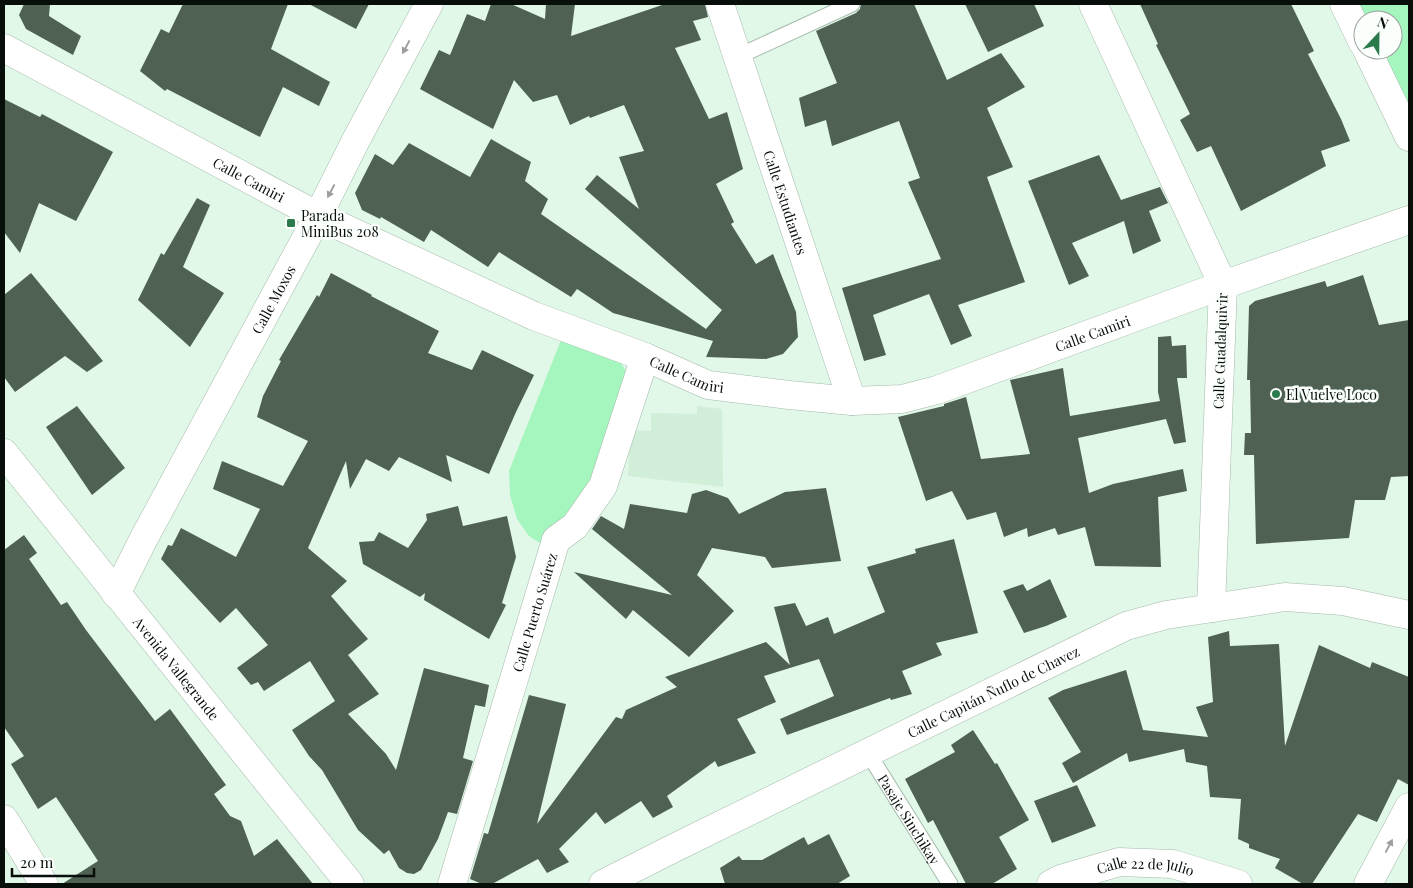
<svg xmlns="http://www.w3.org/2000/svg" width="1413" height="888" font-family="'Playfair Display',serif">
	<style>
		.built { fill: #d1eed9 }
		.green { fill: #a5f5bf }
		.building { fill: #4e6153 }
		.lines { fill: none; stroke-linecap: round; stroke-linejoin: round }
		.lane-casing { stroke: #a5baab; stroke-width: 17 }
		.street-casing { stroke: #a5baab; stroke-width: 29 }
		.secondary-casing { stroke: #a5baab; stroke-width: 29 }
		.lane { stroke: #fff; stroke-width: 15 }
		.street { stroke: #fff; stroke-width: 28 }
		.secondary { stroke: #fff; stroke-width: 28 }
		.oneway { fill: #9c9f9d }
		.poi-dot { fill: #2a7a4b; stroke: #fbfffc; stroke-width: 2 }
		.labels { text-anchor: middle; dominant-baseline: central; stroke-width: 5; stroke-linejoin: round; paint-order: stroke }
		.street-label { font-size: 14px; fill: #080f0a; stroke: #fbfffc }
		.poi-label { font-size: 14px; fill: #080f0a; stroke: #fbfffc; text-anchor: start }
	</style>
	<rect width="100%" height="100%" fill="#e1f7e7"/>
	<!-- built -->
	<path class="built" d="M697,406l25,3 1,78 -95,-11 2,-46 21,1v-18l46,1z"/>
	<!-- green -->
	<path class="green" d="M1359,4h50v102l-27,-56h11v-30h-26z
		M561,340l59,21 7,12 -34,113 -50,59 -14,-9 -12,-17 -7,-24 -1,-24z"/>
	<!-- building -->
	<path class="building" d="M24,4h26l-1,12 32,20 -8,19 -47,-26 -7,-14z
		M183,4h105l-17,45 59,33 -11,24 -36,-19 -23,50 -93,-48 -2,2 -25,-20 21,-42 8,4z
		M309,4h60l-13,25z
		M491,4h20l34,15 1,-15h29l-4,32 94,-32h40l3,13 -15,4 8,19 -26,8 34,71 18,-7 16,57 -27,15 18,38 -3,2 25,40 17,-10 23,58 2,25 -15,17 -17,5 -60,-2 7,-16 -100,-28 -36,-24 -6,8 -72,-45 -11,15 -57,-37 -7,12 -43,-25 -1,2 -18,-9 -7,-17 20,-39 18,11 16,-22 61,34 21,-38 40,23 -6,19 23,18 -7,15 165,115 16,-19 -137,-121 12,-14 42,34 -20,-52 25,-6 -20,-46 -34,13 -1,-2 -19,9 -13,-30 -24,7 -19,-22 -21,49 -73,-40 19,-39 11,5 17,-41 18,7z
		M861,4h53l33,76 54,-27 24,34 -38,21 26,59 -26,10 38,105 -67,23 14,31 -21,9 -22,-51 -56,21 13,40 -22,6 -22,-73 99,-29 -33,-77 12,-4 -21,-57 -67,25 -6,-26 -21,7 -6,-29 38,-15 -21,-52 40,-18 4,-4z
		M965,4h69l10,22 -56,26z
		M1140,4h151l23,47 -6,3 33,65 9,22 -29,10 5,15 -85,45 -30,-65 -14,6 -17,-32 10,-6 -34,-69 2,-1z
		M4,99l36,18 2,-3 71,38 -37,69 -37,-18 -19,50 -16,-21z
		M1099,155l22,45 39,-13 8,16 -19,8 12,30 -28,13 -9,-33 -52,22 17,33 -20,9 -41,-104z
		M197,198l13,7 -27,62 41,26 -34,54 -52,-47 23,-47 3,2z
		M31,273l72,88 -16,11 -22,-16 -50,36 -11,-15v-82z
		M331,273l41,22 -1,1 68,35 -11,22 44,17 10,-20 52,25 -18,37 -27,62 -43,-19 6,27 -53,-25 -10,14 -23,-12 -16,30 -4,-28 -38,87 39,33 -16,15 37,43 -20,16 31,39 -31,20 38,40 10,16 28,-102 65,17 -4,22 -10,-2 -12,53 10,3 -16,53 -9,-2 -10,27 -17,31 -7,4 -7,-1 -8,-5 -10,-18 -5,4 -26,-24 -36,-60 -13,-14 -17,-26 43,-29 -25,-40 -46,30 -6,-9 -7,3 -14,-17 31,-23 -32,-37 -16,15 -59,-64 7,-14 4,1 9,-18 55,29 24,-48 -47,-20 9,-28 61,25 25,-45 -51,-24 6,-21 18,-35 -2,-1 38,-65 2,2z
		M1363,275l16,50 30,-5v156l-18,1 -6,23h-30l-6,38 -93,6 -2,-89h-10l1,-22h6l-1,-53h-3l2,-74 6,-5 70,-20 2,6z
		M1171,336l1,10 14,-1 1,33h-10l9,64 -12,2 -8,-25 -88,19 11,55 24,-9 70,-15 4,22 -29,6 3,70 -66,-1 -10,-39 -27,8 -3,-7 -27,9 -1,-9 -23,9 -8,-25 -29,8 -15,-29 -26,10 -28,-84 46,-11v-2l22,-7 15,62 49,-5 -20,-74 53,-12 7,48 90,-15 -2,-9v-55z
		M77,406l48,62 -33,27 -46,-68z
		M826,488l15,73 -69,7 -7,-11 -53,-9 -15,27 37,36 -45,46 -56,-47 -7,9 -52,-47 98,23 -80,-66 9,-13 23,13 6,-25 57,9 5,-19 14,-4 22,8 11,16 46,-22z
		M458,506l5,20 44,-10 9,41 -14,46 4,2 -17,34 -65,-39 1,-7 -5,4 -57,-33 -4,-22 15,-1 5,-9 29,16 19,-28 -1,-6z
		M24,535l13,18 -8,6 32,46 6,-3 19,28 69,91 15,-12 56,76 -12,9 16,22 11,5 13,35 23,-17 36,45h-251l36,-23 -42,-64 -18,12 -27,-45 13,-8 -20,-29v-177z
		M954,539l24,94 -42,10 6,12 -40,16 10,23 -21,6 -1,-2 -103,37 -7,-16 54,-23 -15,-37 -55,17 12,26 -39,17 19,34 -38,14 -3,-6 -48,35 6,11 -20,11 -12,-17 -36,23 -9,-12 -37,37 10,13 -22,11 -9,-14 -46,25h-10l-12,-5 14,-46 4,1 41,-139 37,9 -29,120 79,-107 6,2 4,-9 51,-23 -12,-10 101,-35 24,23 -16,-58 21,-4 11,23 22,-9 6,17 51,-22 -18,-45 49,-14 -1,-4z
		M1050,579l17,38 -21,9 -22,7 -21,-42 20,-7 4,7z
		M1229,631l1,15 49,-2 6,102 34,-101 51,23 2,-6 37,15v108l-11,-6 -21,43 -19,-8 -46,70h-9l-28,-16 5,-9 -31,-11v-4l-11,-5 3,-40 -31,-2 -3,-31 -21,-4 -2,-13 -55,13 -2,-9 -54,30 -11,-20 19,-11 -33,-54 15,-8 63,-20 17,60 65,7 -12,-30 17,-5 -5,-65z
		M973,730l22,34 2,-1 32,57 -30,17 18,32 -25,15h-26l-33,-64 -5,3 -23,-44 50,-27 -4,-7z
		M1077,785l19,41 -44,17 -18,-42z
		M829,834l21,42 -13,8h-112l-5,-16 19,-12 3,4h20l42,-23 4,8z"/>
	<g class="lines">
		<!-- lane casing -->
		<g class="lane-casing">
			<g id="lane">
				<path d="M739,56l113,-52"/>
				<path id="s1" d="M868,753l82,131"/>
			</g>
		</g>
		<!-- street casing -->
		<g class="street-casing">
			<g id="street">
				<path id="s2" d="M720,4l132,397"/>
				<path d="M1344,4l19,39"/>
				<path id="s3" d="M4,48l314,168 216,100 111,41 63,28 81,10 63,6 50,-2 35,-9 286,-105 186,-65"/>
				<path d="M1367,50l42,87"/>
				<path id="s4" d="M116,594l27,-54 175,-324 38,-76 73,-136"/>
				<path d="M4,819l40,65"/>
				<path id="s5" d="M452,884l104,-344 19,-14 28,-40 42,-129"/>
				<path id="s6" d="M1051,884l10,-5 58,-17 54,2 65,20"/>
				<path d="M1368,884l41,-77"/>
			</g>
		</g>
		<!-- secondary casing -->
		<g class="secondary-casing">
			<g id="secondary">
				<path d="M1093,4l130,281 -12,323"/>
				<path id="s7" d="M4,453l346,431"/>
				<path id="s8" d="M603,884l71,-36 452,-222 40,-11 119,-18 58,4 66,14"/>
			</g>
		</g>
		<!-- lane -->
		<use href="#lane" class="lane"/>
		<!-- street -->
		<use href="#street" class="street"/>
		<!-- secondary -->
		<use href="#secondary" class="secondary"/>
	</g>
	<!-- one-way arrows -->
	<defs><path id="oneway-solid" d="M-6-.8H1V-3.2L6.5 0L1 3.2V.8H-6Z" transform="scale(1.25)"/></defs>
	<g class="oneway">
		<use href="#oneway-solid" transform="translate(406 47) rotate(118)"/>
		<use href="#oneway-solid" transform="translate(331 191) rotate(118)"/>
		<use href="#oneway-solid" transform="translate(1389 846) rotate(-62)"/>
	</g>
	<!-- markers -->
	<g class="poi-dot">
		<rect x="286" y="218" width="10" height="10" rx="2.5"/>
		<circle cx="1276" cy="394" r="5"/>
	</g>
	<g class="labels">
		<!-- street labels -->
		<g class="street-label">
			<text stroke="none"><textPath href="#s3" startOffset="278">Calle Camiri</textPath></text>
			<text stroke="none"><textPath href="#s2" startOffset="209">Calle Estudiantes</textPath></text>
			<text stroke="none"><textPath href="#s4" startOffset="334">Calle Moxos</textPath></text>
			<text stroke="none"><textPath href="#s3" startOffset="1178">Calle Camiri</textPath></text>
			<text transform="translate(1220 351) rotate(-88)">Calle Guadalquivir</text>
			<text stroke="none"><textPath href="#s3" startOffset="758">Calle Camiri</textPath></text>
			<text stroke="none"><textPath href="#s5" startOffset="284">Calle Puerto Suárez</textPath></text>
			<text stroke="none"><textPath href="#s7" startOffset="276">Avenida Vallegrande</textPath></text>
			<text stroke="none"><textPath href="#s8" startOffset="435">Calle Capitán Ñuflo de Chavez</textPath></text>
			<text stroke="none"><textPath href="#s1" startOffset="78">Pasaje Sinchikay</textPath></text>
			<text stroke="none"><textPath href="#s6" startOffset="98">Calle 22 de Julio</textPath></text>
		</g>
		<!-- poi labels -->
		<g class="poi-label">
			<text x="301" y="215">Parada<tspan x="301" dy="16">MiniBus 208</tspan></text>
			<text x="1286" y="394">El Vuelve Loco</text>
		</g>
	</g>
	<!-- border -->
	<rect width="1413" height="888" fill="none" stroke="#080f0a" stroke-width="10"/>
	<!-- north arrow -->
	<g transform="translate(1378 35) rotate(22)"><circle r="24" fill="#fbfffc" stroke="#9a9f9b"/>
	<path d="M0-4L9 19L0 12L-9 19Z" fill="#2a7a4b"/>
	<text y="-8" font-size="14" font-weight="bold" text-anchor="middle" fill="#080f0a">N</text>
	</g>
	<!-- scale -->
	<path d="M12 868v8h82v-8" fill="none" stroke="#080f0a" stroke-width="2.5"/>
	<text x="20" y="868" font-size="15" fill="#080f0a" stroke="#fbfffc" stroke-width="4" paint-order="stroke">20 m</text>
</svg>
